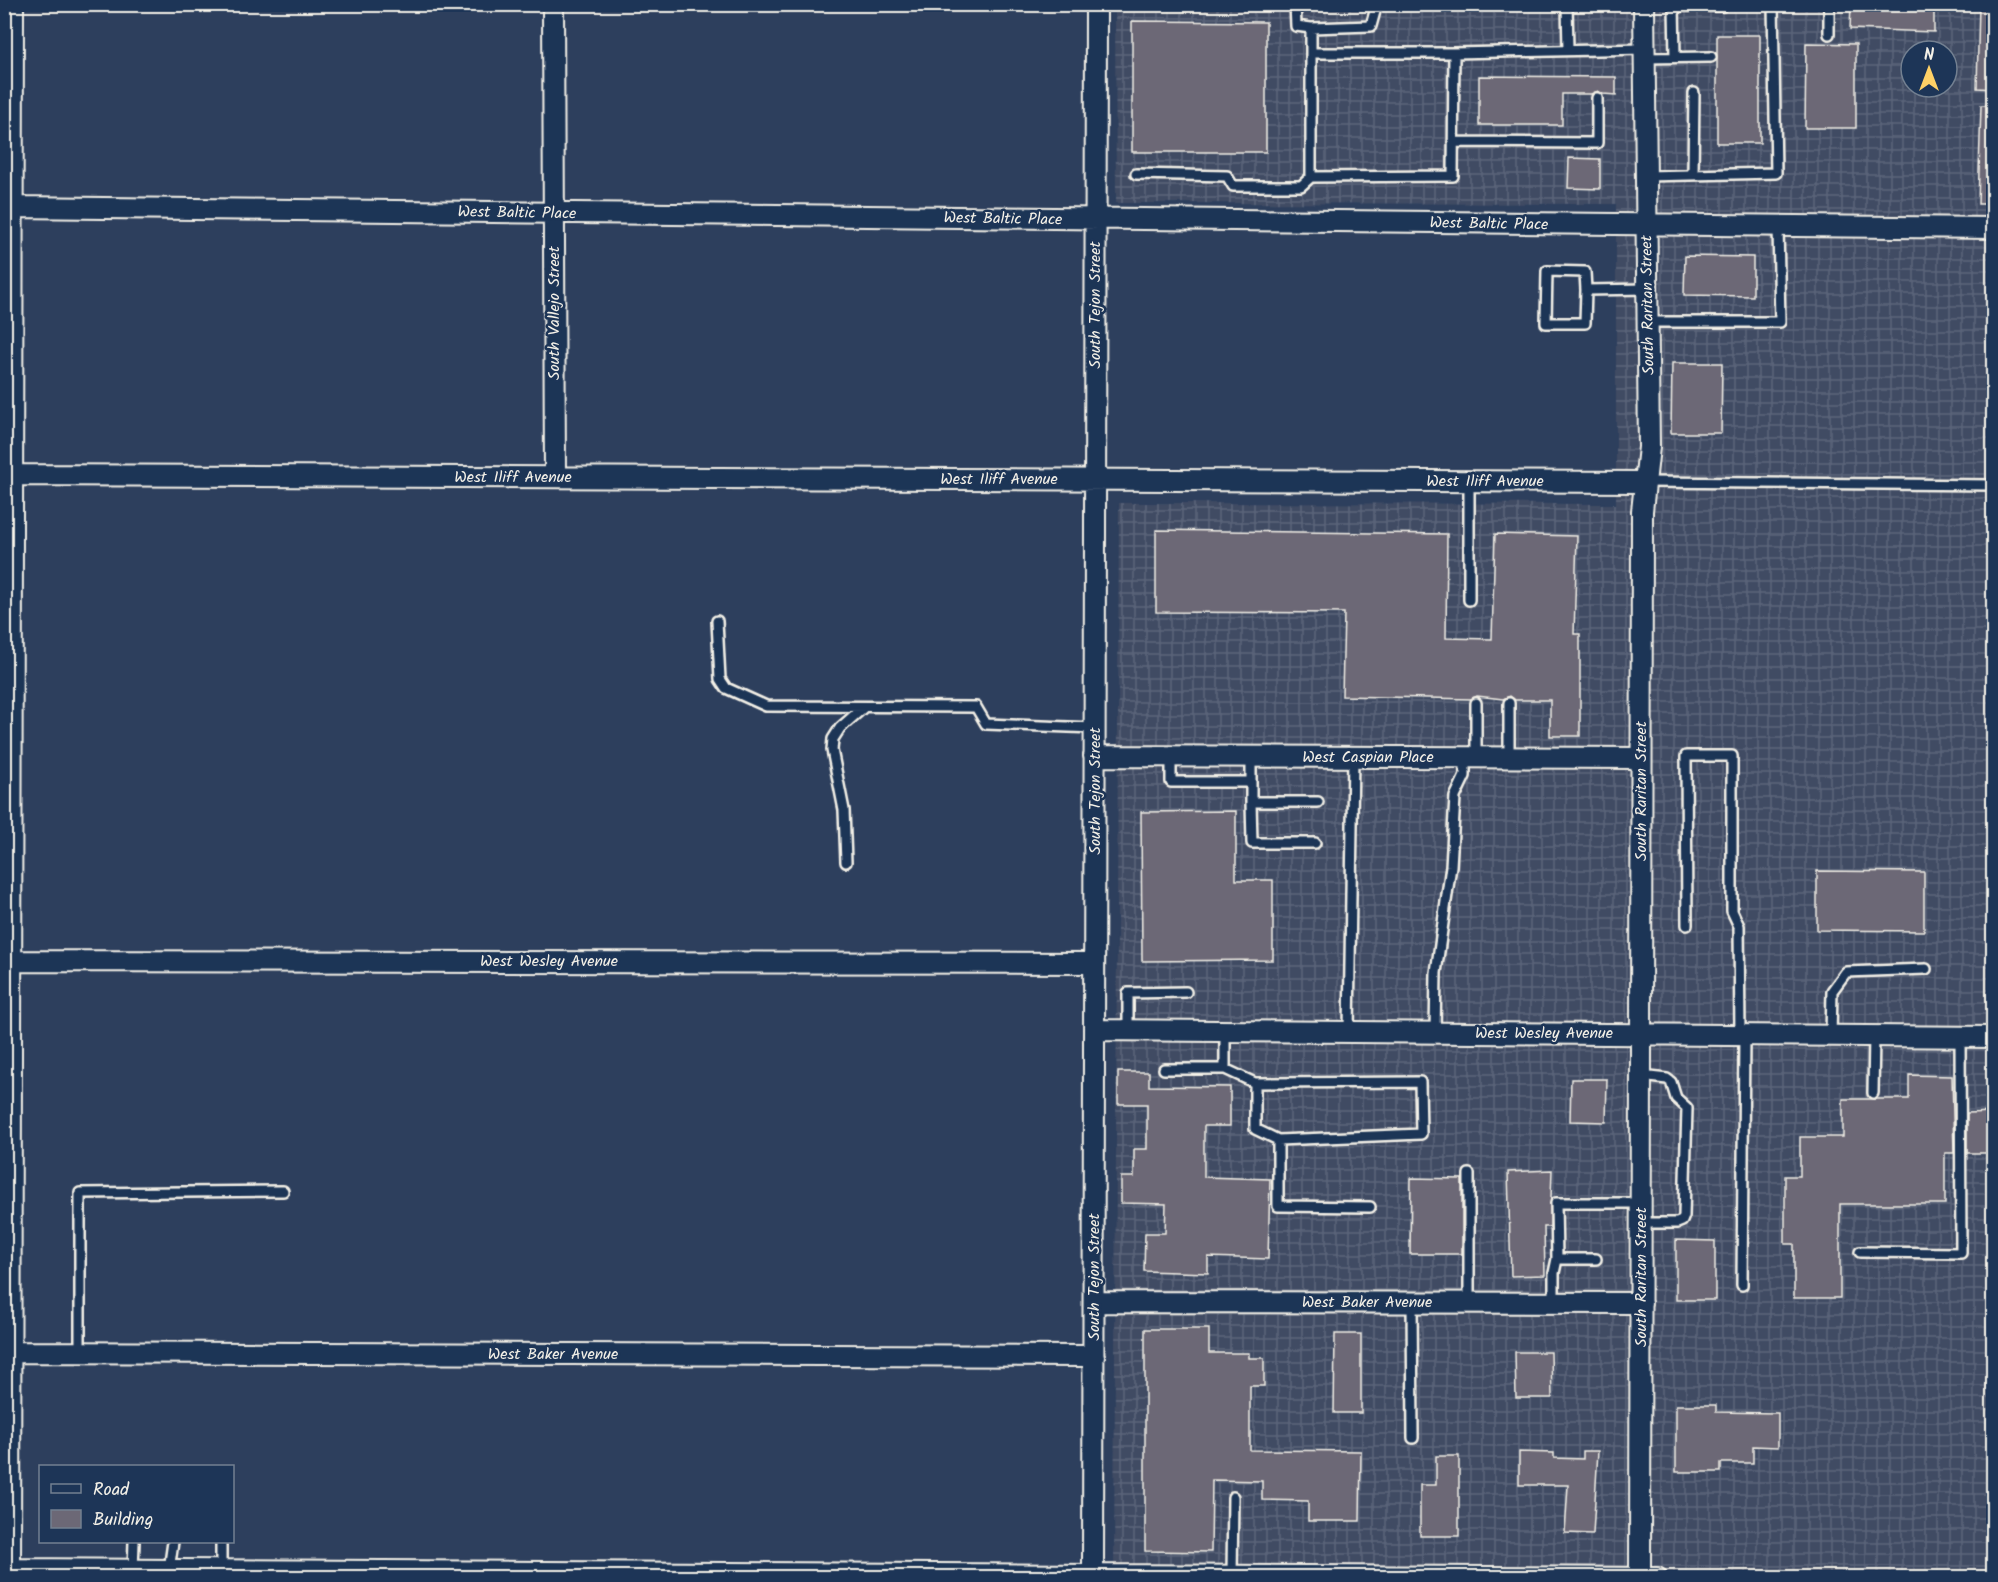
<svg xmlns="http://www.w3.org/2000/svg" width="1998" height="1582" font-family="Kalam,sans-serif">
	<style>
		.industrial { fill: url(#industrial-grid); fill-rule: evenodd }
		.building { fill: #6c6876; stroke: #f4f1e8; stroke-width: 1.5 }
		.lines { fill: none; stroke-linecap: round; stroke-linejoin: round }
		.service-casing { stroke: #f4f1e8; stroke-width: 14 }
		.minor-casing { stroke: #f4f1e8; stroke-width: 24 }
		.service { stroke: #1d3557; stroke-width: 9 }
		.minor { stroke: #1d3557; stroke-width: 20 }
		.labels { text-anchor: middle; dominant-baseline: central; stroke-width: 5; stroke-linejoin: round; paint-order: stroke }
		.street-label { font-size: 16px; fill: #f4f1e8; stroke: #1d3557 }
	</style>
	<defs>
		<pattern id="industrial-grid" width="8" height="8" patternUnits="userSpaceOnUse" patternTransform="scale(1.5)"><rect width="8" height="8" fill="#404b64"/><path d="M0 4h8M4 0v8" fill="none" stroke="#5c657a"/></pattern>
	</defs>
	<rect width="100%" height="100%" fill="#2d3f5d"/>
	<filter id="ink" filterUnits="userSpaceOnUse"><feTurbulence type="fractalNoise" baseFrequency=".0167" numOctaves="2"/><feDisplacementMap in="SourceGraphic" scale="12" xChannelSelector="R" yChannelSelector="G"/><feConvolveMatrix kernelMatrix="1 2 1 2 8 2 1 2 1" color-interpolation-filters="sRGB"/></filter>
	<g filter="url(#ink)">
		<!-- industrial -->
		<path class="industrial" d="M1115,5h878v1572l-879,1 5,-1075 497,1v-300l-500,-1zM1911,51h36v36h-36z"/>
		<!-- building -->
		<path class="building" d="M1851,4h83v28l-84,-3z
			M1979,4h15v85l-17,-1z
			M1132,21l134,1v130h-134z
			M1717,35h43v108h-43z
			M1806,43l50,1v84h-51z
			M1479,76l137,1v18l-13,-1 -5,-3 -7,3h-29v31h-83z
			M1981,105h13v99h-16z
			M1569,158l31,1v30l-32,-1z
			M1685,256l68,1v39l-69,-1z
			M1672,363h50l-1,70h-50z
			M1156,530l291,4 -1,104 46,1 3,-105 82,2 -3,98h6v102h-30v-36h-35l-5,-4 -7,3 -26,-3 -6,3 -129,-3 2,-83 -188,-1z
			M1236,811v69h37v80l-131,1 -1,-149z
			M1817,871l107,1v59l-107,-1z
			M1118,1072h31v14l81,1v39h-26v51l66,2 -2,80 -60,-2v16l-64,-2 1,-38h20l1,-29 -45,-1v-26h13v-28h13v-45h-29z
			M1909,1075l43,1 2,77h-9v51h-105v94h-46v-54h-9v-68h15v-39h43v-38h66z
			M1571,1079h36l-1,43 -36,-1z
			M1993,1112v41h-26v-40z
			M1552,1170l-2,57h-6l1,48 -34,1 -3,-104z
			M1411,1178l51,1v75h-52z
			M1676,1240l39,1v59h-39z
			M1145,1329h64v24h40v5h15v28h-14v64l111,1 -1,70h-52v-20l-46,-1v-19l-50,-1 -1,72 -66,-1z
			M1335,1334h26v79h-27z
			M1515,1352h36l1,46h-36z
			M1676,1405h40v7l62,1v34l-25,-1v17h-32v9h-45z
			M1583,1451h15l-5,83 -28,-1 3,-48h-49v-33l35,1v5l29,1z
			M1436,1456h23v80h-39v-51h16z"/>
		<g class="lines">
			<!-- service casing -->
			<g class="service-casing">
				<path id="service" d="M1295,4l1,22 15,2v25
					M1567,4l1,46
					M1829,4v30
					M1311,28l60,-2 6,-22
					M1675,57l-1,-51h48
					M1645,58l66,-1
					M1453,142l144,1v-45
					M1136,174l91,2 6,10h68l10,-9 142,-1 1,-123 191,-4
					M1693,175l1,-82
					M1646,176l130,-3 -3,-169
					M1311,177v-124h143
					M1586,290l-1,33h-39l1,-52 38,1 1,18 62,-1
					M1648,322h132l-2,-95
					M1469,481v119
					M1645,482l349,3
					M717,621l3,58 6,9 40,18 210,1 10,17 109,4
					M1476,703v55
					M1171,756v26h80v20h67
					M1251,757v25
					M1509,758v-55
					M1251,802l1,41h63
					M846,862l-2,-52 -12,-60 1,-11 7,-11 24,-21
					M1687,925l-1,-169h46v155l7,15 1,109
					M1128,1030v-37l58,-1
					M1225,1031v38l30,14 165,-1 1,52 -143,6 -23,-11v-46
					M1349,1032l4,-275
					M1435,1033l1,-60 15,-107 4,-69 10,-21v-18
					M1831,1036l1,-45 14,-19 80,-3
					M1164,1069h61
					M1873,1093l1,-57
					M1278,1140v66l92,1
					M1641,1223h36l5,-2 2,-5 3,-108 -11,-10 -5,-16 -4,-3 -26,-3
					M1860,1252l101,1 -1,-216
					M1557,1259h39
					M1742,1285l2,-250
					M1412,1303l1,135
					M1469,1303v-129
					M1554,1303v-30l3,-14 -1,-56h85
					M80,1352v-159l203,-2
					M133,1570l1,-28
					M169,1570l4,-28
					M221,1570v-28
					M1232,1576l1,-79"/>
			</g>
			<!-- minor casing -->
			<g class="minor-casing">
				<path id="minor" d="M553,4l2,473
					M13,207l1981,21
					M4,475l1641,7
					M1094,756l547,2
					M4,961l1090,2
					M1094,1030l900,7
					M1094,1302l547,1
					M12,1352l1082,4
					M10,1569l1647,9
					M10,1578l3,-1574
					M1093,1578l3,-1574
					M1640,1578l2,-1067 7,-64 -5,-443"/>
			</g>
			<!-- service -->
			<use href="#service" class="service"/>
			<!-- minor -->
			<use href="#minor" class="minor"/>
		</g>
	</g>
	<g class="labels">
		<!-- street labels -->
		<g class="street-label">
			<text transform="translate(517 213) rotate(1)">West Baltic Place</text>
			<text transform="translate(1003 219) rotate(1)">West Baltic Place</text>
			<text transform="translate(1489 224) rotate(1)">West Baltic Place</text>
			<text transform="translate(1095 305) rotate(-90)">South Tejon Street</text>
			<text transform="translate(1648 305) rotate(-91)">South Raritan Street</text>
			<text transform="translate(554 313) rotate(-90)">South Vallejo Street</text>
			<text x="513" y="477">West Iliff Avenue</text>
			<text x="999" y="479">West Iliff Avenue</text>
			<text x="1485" y="481">West Iliff Avenue</text>
			<text x="1368" y="757">West Caspian Place</text>
			<text transform="translate(1095 791) rotate(-90)">South Tejon Street</text>
			<text transform="translate(1641 791) rotate(-90)">South Raritan Street</text>
			<text x="549" y="961">West Wesley Avenue</text>
			<text x="1544" y="1033">West Wesley Avenue</text>
			<text transform="translate(1094 1277) rotate(-90)">South Tejon Street</text>
			<text transform="translate(1641 1277) rotate(-90)">South Raritan Street</text>
			<text x="1367" y="1302">West Baker Avenue</text>
			<text x="553" y="1354">West Baker Avenue</text>
		</g>
	</g>
	<!-- margin -->
	<rect width="1998" height="1582" fill="none" stroke="#1d3557" stroke-width="24"/>
	<rect x="12" y="12" width="1974" height="1558" fill="none" stroke="#f4f1e8" stroke-width="2" filter="url(#ink)"/>
	<!-- legend -->
	<rect x="39" y="1465" width="195" height="78" fill="#1d3557" stroke="#738091" stroke-width="1.5"/>
	<rect x="51" y="1484" width="30" height="9" fill="#1d3557" stroke="#738091" stroke-width="1.5"/>
	<text x="93" y="1495" font-size="18" fill="#f4f1e8">Road</text>
	<rect x="51" y="1510" width="30" height="18" fill="#6c6876" stroke="#738091" stroke-width="1.5"/>
	<text x="93" y="1525" font-size="18" fill="#f4f1e8">Building</text>
	<!-- north arrow -->
	<g transform="translate(1929 69)"><circle r="28" fill="#1d3557" stroke="#738091" stroke-width="1.5"/>
	<path d="M0-4.5L10 22L0 15L-10 22Z" fill="#ffd166"/>
	<text y="-9" font-size="16" font-weight="bold" text-anchor="middle" fill="#f4f1e8">N</text>
	</g>
</svg>
